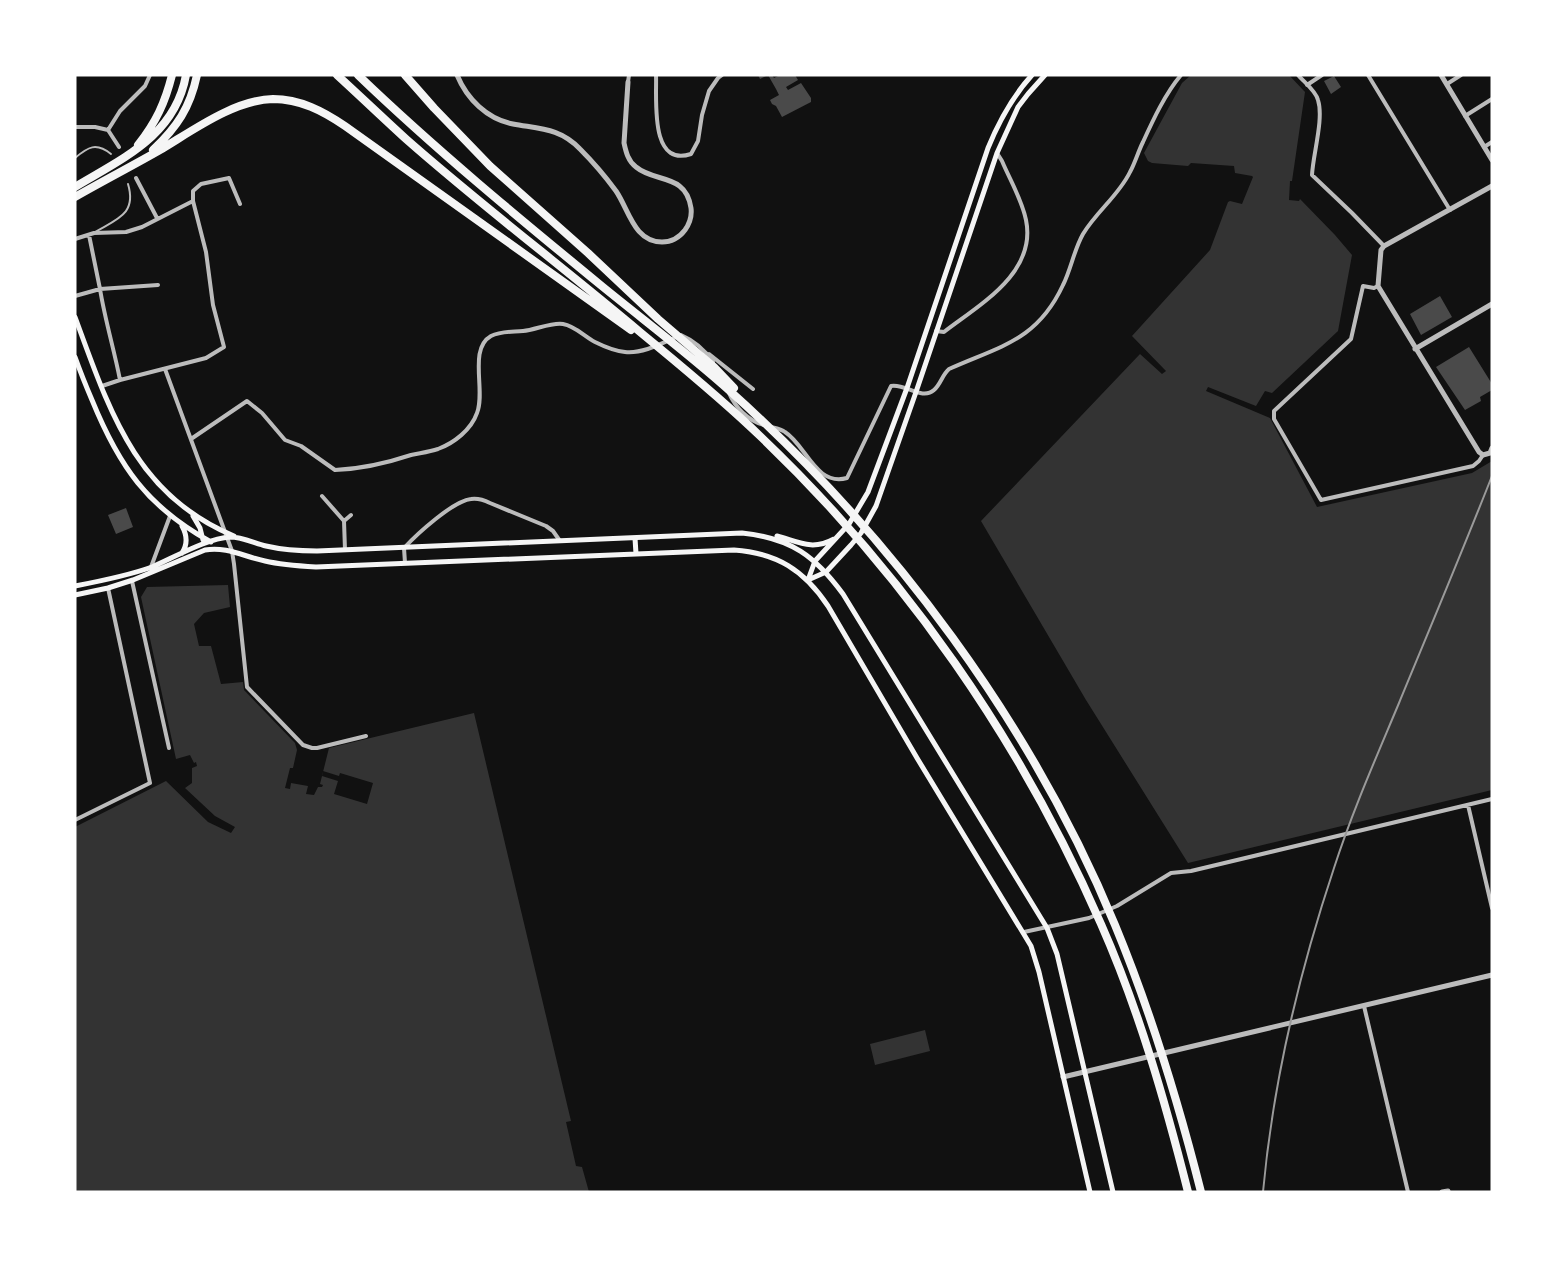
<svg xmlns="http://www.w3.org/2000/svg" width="1567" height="1267" font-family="'Alegreya Sans',sans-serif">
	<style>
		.water { fill: #333 }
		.pier { fill: #111 }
		.building { fill: #4a4a4a }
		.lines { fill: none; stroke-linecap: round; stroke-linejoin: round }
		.service { stroke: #bcbcbc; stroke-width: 2 }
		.minor { stroke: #bcbcbc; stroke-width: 4 }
		.tertiary { stroke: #bcbcbc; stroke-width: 5 }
		.secondary { stroke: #f5f5f5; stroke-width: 5 }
		.motorway { stroke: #f5f5f5; stroke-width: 8 }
		.rail { stroke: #9a9a9a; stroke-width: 2 }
	</style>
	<rect width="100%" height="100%" fill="#111"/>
	<!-- water -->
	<path class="water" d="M1191,75h98l16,17 -13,89h-2l-1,19 10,1 1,-2 35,36 17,20 -14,76 -66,62 -7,-2 -9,15 -48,-19 -2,4 64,27 47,89 155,-34 20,-12v329l-304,73 -102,-163 -105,-179 159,-167 22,20 4,-3 -34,-35 78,-86 18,-48 2,-1 12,3 11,-27 -1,-1 -17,-3 -1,-7 -43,-3 -3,3 -36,-3 -4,-2 -4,-8 38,-70z
		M228,585l2,22 -26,6 -10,11 5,22h12l10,38 22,-2 1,8 51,53 2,7 -4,18h-3l-5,20 5,1 1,-6 17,3 -2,8 8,1 4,-8h4l1,-2 -3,-1 9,-36 145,-35 97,408 -5,1 10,44 6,1 7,25h-514v-365l91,-46 42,41 23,11 4,-6 -20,-11 -30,-28 7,-5v-15l5,-2 -1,-4 -2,1 -4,-8 -14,4 -35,-162 6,-10z
		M925,1030l5,21 -55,14 -5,-21z"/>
	<!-- pier -->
	<path class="pier" d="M323,771l16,5 1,-3 33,10 -6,21 -33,-10 4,-13 -16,-5z"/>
	<!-- building -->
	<path class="building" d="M758,75h14l2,3 6,-3h15l3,5 -12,7 2,3 13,-7 10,15v4l-29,15 -6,-11 -4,-2 -2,-4 9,-5 -3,-6 -8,-14 -8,4z
		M1334,76l7,11 -10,7 -7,-13z
		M1440,296l12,21 -31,18 -11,-21z
		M1469,347l23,37v6l-12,7 1,4 -16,9 -29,-43z
		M126,508l7,19 -17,7 -8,-19z"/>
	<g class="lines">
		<!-- service -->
		<path class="service" d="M75,158c13,-11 21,-16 36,-4
			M95,232c22,-13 42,-18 33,-48"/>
		<!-- minor -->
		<path class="minor" d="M656,75c1,23 -7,93 35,79l7,-13 4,-26 7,-24 9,-13 4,-3
			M1298,75c6,7 18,16 20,25 6,19 -5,54 -6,75l40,38 32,33
			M1368,75l82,135
			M628,82l1,-7
			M1447,84l14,-9
			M1307,85l15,-10
			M1465,116l27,-17
			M75,127h20l13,3 11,17
			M108,130l12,-19 25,-25 5,-11
			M1484,147l8,-5
			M136,178l21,40
			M89,235l11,54 58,-4
			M75,239l19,-6 32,-1 16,-5 51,-26
			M1378,286l-4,2 -11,-2 -12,53 -77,72v8l47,81 152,-34 6,-5 4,-6
			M75,296l25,-7c5,31 14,60 20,91l86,-22 18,-11 -11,-42 -7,-53 -13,-51v-10l8,-7 28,-6 11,26
			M936,331l8,1c35,-27 93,-59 82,-112 -4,-20 -16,-40 -24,-59l-5,-8
			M709,354l44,35
			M165,369l67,182 2,13 13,123 56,58 9,3h5l49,-12
			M102,386l18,-6
			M729,393c6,14 19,28 35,32
			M771,427c4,1 10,2 14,5 21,13 31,55 62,46l44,-92c14,-3 31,15 43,4 7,-6 8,-15 15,-21 51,-23 88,-28 114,-84 8,-16 11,-35 20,-51 14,-23 36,-39 47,-62 5,-9 8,-20 13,-30 10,-22 22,-48 38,-67
			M191,439l56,-38 15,12 23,27 16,6 34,24c25,-1 52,-7 76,-15 9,-2 18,-3 27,-6 16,-6 33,-19 39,-36 9,-22 -9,-64 14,-77 10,-5 21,-4 32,-5 12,-1 29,-9 40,-7 12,2 21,12 32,18 8,4 20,9 30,10 19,2 39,-10 56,-17 14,6 24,15 32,27
			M322,496l22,25
			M345,550l-1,-29 7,-6
			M405,563l-1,-15c13,-14 49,-47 67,-49 7,-1 13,1 19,4l56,23 7,5 7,10
			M151,567l19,-51
			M132,581l37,167
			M1468,805l24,103
			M75,820l75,-37 -42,-195
			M1024,932l65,-14 28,-12 54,-33 20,-2 301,-72
			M1364,1006l44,186"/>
		<!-- tertiary -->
		<path class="tertiary" d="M457,75c10,24 30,44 56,49 27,5 47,4 67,25 13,13 25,27 36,42 13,19 18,51 46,51 10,0 17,-4 23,-12 5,-7 7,-14 6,-22 -5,-35 -36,-25 -55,-41 -8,-6 -10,-15 -12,-24l4,-61
			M1441,75l51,85
			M1492,186l-108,60 -3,4 -3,36 101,166 4,3 7,-2 2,-5
			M1415,349l77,-45
			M1063,1077l429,-102
			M1442,1192l6,-1"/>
		<!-- secondary -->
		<path class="secondary" d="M75,317c34,92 60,178 159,219
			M75,357c5,14 11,29 17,43 27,66 55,107 119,142
			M193,516l7,12 3,12
			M182,526c5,9 6,18 0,27
			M777,536c22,6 35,15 57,3
			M635,538l1,16
			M808,580l18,-8 25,-27 10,-12 15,-27 40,-114 81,-239 21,-46 10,-13 17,-19
			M808,580l7,-19 34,-37 19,-32 39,-104 81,-240c11,-27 24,-51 44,-73
			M75,586c26,-5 52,-10 77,-19 21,-9 56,-29 78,-30 12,0 24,6 36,9 17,4 33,5 51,5l425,-18c49,5 73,23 101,61l204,334 10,26 56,238
			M75,595l33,-7 25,-8 72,-30c21,-4 40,7 60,11 17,4 34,5 51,6l418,-17c43,3 70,20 94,56l89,152 114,188 8,26 51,220"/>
		<!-- motorway -->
		<path class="motorway" d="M337,75c23,21 46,43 69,64 76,67 157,128 234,193 41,34 82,67 120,104 145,138 261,305 341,488 38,86 64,177 87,268
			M358,75c77,74 162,144 245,212 43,35 87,68 128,105 161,144 301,332 384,533 36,87 63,176 86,267
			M405,75l29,33 56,58 98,87 70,66 56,48 20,21
			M138,145c18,-23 27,-42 34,-70
			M153,150c24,-23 37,-42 44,-75
			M75,187c48,-29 100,-51 111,-112
			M75,197c28,-16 57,-31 85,-47 32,-19 74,-50 113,-51 27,0 50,12 72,27l286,204"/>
		<!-- rail -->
		<path class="rail" d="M1263,1192c10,-110 36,-219 71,-324 18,-56 42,-110 65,-165 31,-75 63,-151 93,-227"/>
	</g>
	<!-- border -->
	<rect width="1567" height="1267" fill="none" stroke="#ffffff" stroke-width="153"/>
</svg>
